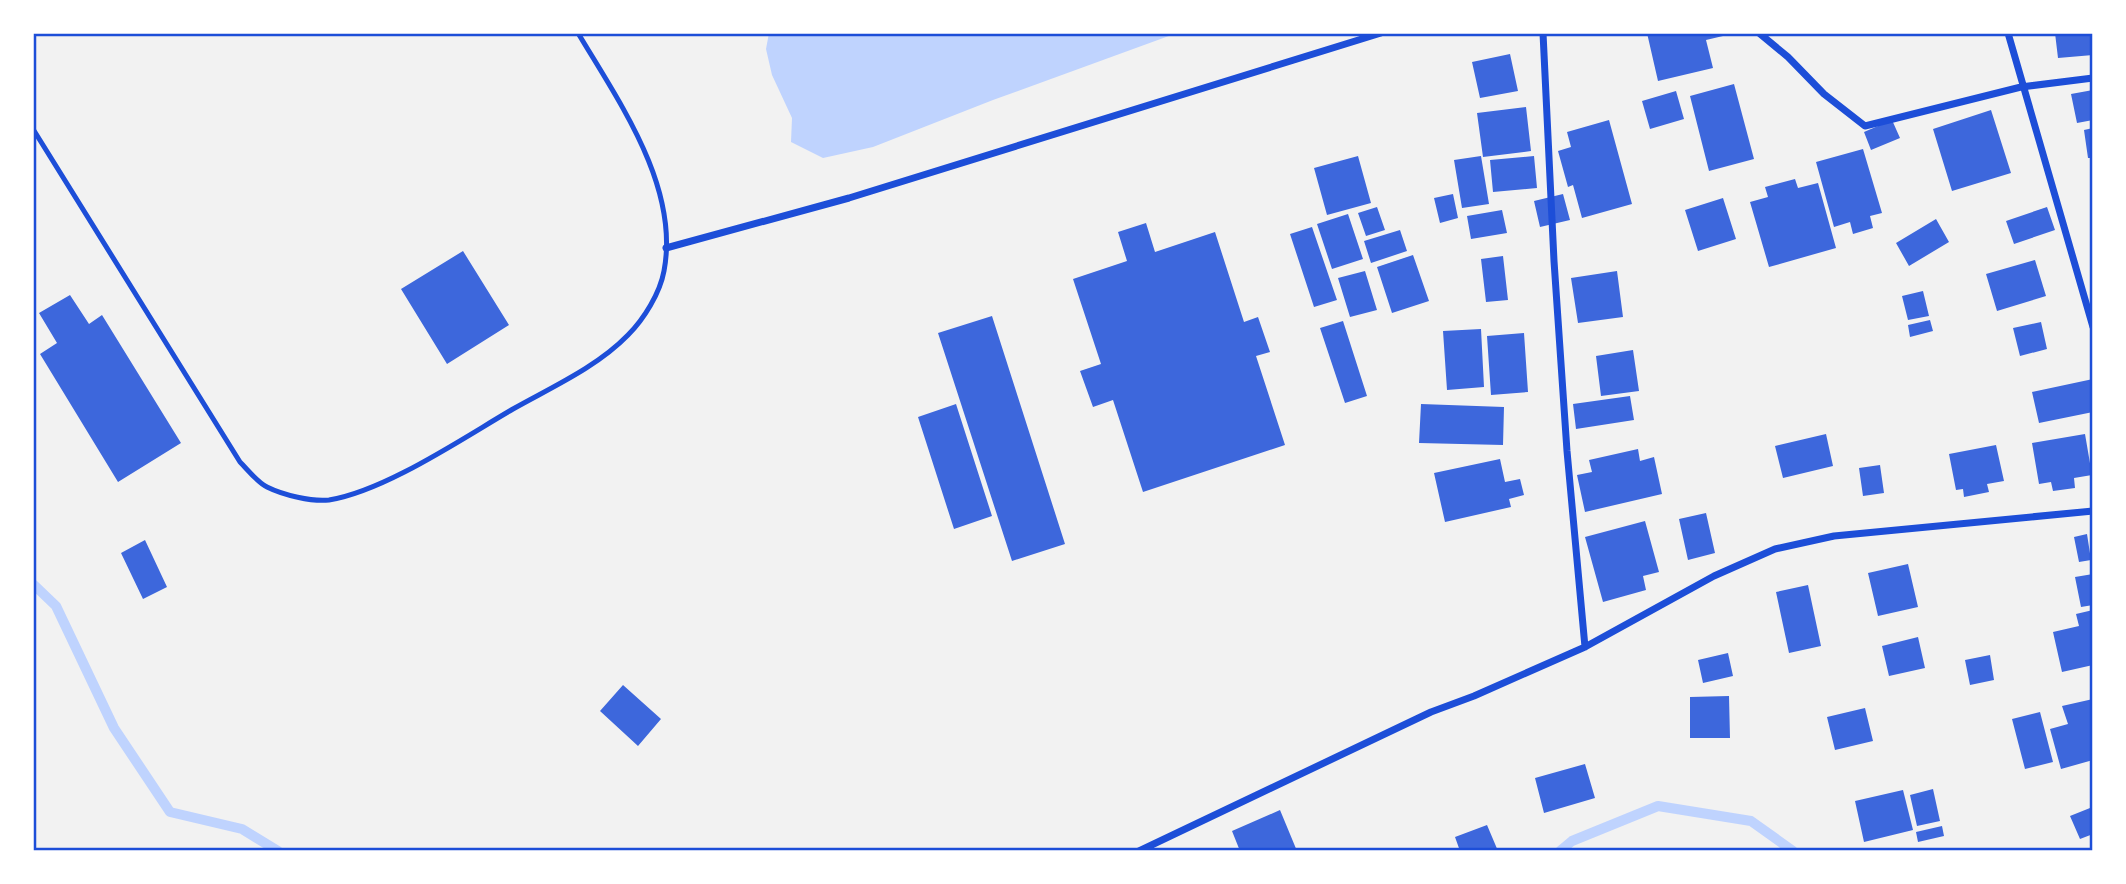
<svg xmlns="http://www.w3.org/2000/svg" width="2126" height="884" font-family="'Noto Sans',sans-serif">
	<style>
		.water { fill: #bfd3fe }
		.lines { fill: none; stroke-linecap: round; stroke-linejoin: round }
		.stream { stroke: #bfd3fe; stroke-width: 10 }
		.building { fill: #3d67dc }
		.service { stroke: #1d4ed8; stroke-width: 5 }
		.minor { stroke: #1d4ed8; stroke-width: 7 }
		.neatline { fill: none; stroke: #1d4ed8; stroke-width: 2.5 }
	</style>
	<rect width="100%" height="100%" fill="#f2f2f2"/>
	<!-- water -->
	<path class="water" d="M769,33h408l-184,67 -120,47 -50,11 -32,-16 1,-24 -20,-43 -6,-26z"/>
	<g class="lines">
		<!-- stream -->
		<path class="stream" d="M33,584l23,22 58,122 56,84 72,17 36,22
			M1560,851l12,-10 86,-35 93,15 42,30"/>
	</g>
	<!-- building -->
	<path class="building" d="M1647,33h75l1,3 -17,4 7,28 -55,13z
		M2055,33h38v22l-35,3z
		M1510,54l8,37 -38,7 -8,-36z
		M1734,84l20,75 -45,12 -19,-75z
		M2093,90v30l-16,3 -6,-29z
		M1676,91l8,28 -34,10 -8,-28z
		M1526,107l5,44 -48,6 -6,-44z
		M1991,110l20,63 -59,18 -19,-62z
		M1609,120l23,84 -50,14 -9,-33 -5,2 -10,-36 13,-4 -4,-15z
		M1892,120l8,18 -29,12 -7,-18z
		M2093,128v30h-5l-4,-28z
		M1863,149l19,64 -12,3 3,12 -20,6 -3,-12 -16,5 -18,-65z
		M1358,156l13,47 -44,12 -13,-47z
		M1481,156l8,48 -27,4 -8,-48z
		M1534,156l3,32 -44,4 -3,-32z
		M1795,179l3,9 20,-5 18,65 -67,19 -19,-65 18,-5 -3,-10z
		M1453,194l5,24 -18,5 -6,-25z
		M1563,194l7,26 -30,7 -6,-26z
		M1723,198l13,41 -38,12 -13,-41z
		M1377,207l8,23 -19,6 -8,-23z
		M2047,207l8,23 -41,14 -8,-23z
		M1502,210l5,23 -36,6 -4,-23z
		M1348,214l15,45 -31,10 -15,-45z
		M1936,219l13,23 -40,24 -13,-23z
		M1146,223l9,29 60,-20 29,90 14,-5 12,35 -14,4 29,89 -142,47 -30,-92 -20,7 -13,-36 21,-7 -28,-85 54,-18 -9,-29z
		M1312,227l25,73 -23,7 -24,-73z
		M1400,230l7,21 -36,12 -7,-22z
		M463,251l46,74 -62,39 -46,-75z
		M1413,255l16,46 -37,12 -15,-46z
		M1503,256l5,44 -22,2 -5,-43z
		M2035,260l11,36 -49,15 -11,-37z
		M1365,271l12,39 -27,7 -12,-39z
		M1617,271l6,46 -45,6 -7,-45z
		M1923,291l6,25 -21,4 -6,-24z
		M70,295l19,29 13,-9 79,128 -63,39 -78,-128 17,-11 -18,-30z
		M992,316l73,228 -53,17 -74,-228z
		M1930,320l3,11 -23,6 -2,-12z
		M1343,321l24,75 -22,7 -25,-75z
		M2041,322l6,27 -27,7 -7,-28z
		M1481,329l3,58 -37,3 -4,-59z
		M1524,333l4,59 -37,3 -4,-59z
		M1633,350l6,41 -38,5 -5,-40z
		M2093,379v33l-54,11 -7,-31z
		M1630,396l4,24 -58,9 -3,-25z
		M956,404l36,112 -38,13 -36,-112z
		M1421,404l83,3 -1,38 -84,-2z
		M1826,434l7,32 -50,12 -8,-32z
		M2085,434l7,41 -18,3 1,10 -22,3 -2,-9 -12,2 -7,-41z
		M1996,445l8,36 -17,3 2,8 -25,5 -1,-8 -7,1 -7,-36z
		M1638,449l2,12 14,-4 8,37 -77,18 -8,-37 15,-3 -3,-12z
		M1500,459l5,23 15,-3 4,16 -15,4 2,8 -66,15 -11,-49z
		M1880,465l4,28 -21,3 -4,-28z
		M1706,513l9,40 -27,7 -9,-41z
		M1645,521l14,51 -16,4 3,14 -43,12 -18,-65z
		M2087,534l4,26 -12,2 -5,-25z
		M145,540l22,47 -24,12 -22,-46z
		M1908,564l10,43 -40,9 -10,-43z
		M2093,574v31l-12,2 -6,-30z
		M1808,585l13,61 -32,7 -13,-61z
		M2093,610v55l-31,7 -9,-40 26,-6 -3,-12z
		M1918,637l7,31 -36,8 -7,-30z
		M1728,653l5,23 -30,7 -5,-23z
		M1990,655l4,25 -24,5 -5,-25z
		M623,685l38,34 -23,27 -38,-35z
		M1729,696l1,42h-40v-41z
		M2093,699v61l-32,9 -11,-40 18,-5 -6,-18z
		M1865,708l8,33 -38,9 -8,-33z
		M2040,712l13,50 -28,7 -13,-50z
		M1585,764l10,34 -51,15 -9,-35z
		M1933,789l7,32 -23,5 -7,-31z
		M1903,790l10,40 -49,12 -9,-41z
		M2090,808l3,8v18l-13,5 -10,-23z
		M1280,810l17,41h-57l-8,-20z
		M1487,825l11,26h-38l-5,-14z
		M1942,826l2,10 -26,6 -2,-10z"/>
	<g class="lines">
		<!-- service -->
		<path class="service" d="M33,129l207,333c8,8 17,20 27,25 16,8 45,15 62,13 56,-9 134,-62 184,-91 39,-22 84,-42 115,-74 16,-16 32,-42 36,-64 16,-84 -45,-169 -86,-238"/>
		<!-- minor -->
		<path class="minor" d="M1543,33l11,228 13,190 18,196
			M1759,33l29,24 36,37 41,32 156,-39 72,-9
			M2008,33l85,294
			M666,248l183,-50 532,-165
			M1139,851l292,-139 43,-16 111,-49 129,-71 61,-27 59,-13 259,-25"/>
	</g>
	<!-- border -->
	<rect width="2126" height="884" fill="none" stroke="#ffffff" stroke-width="70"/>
	<rect x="35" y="35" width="2056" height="814" class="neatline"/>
</svg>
